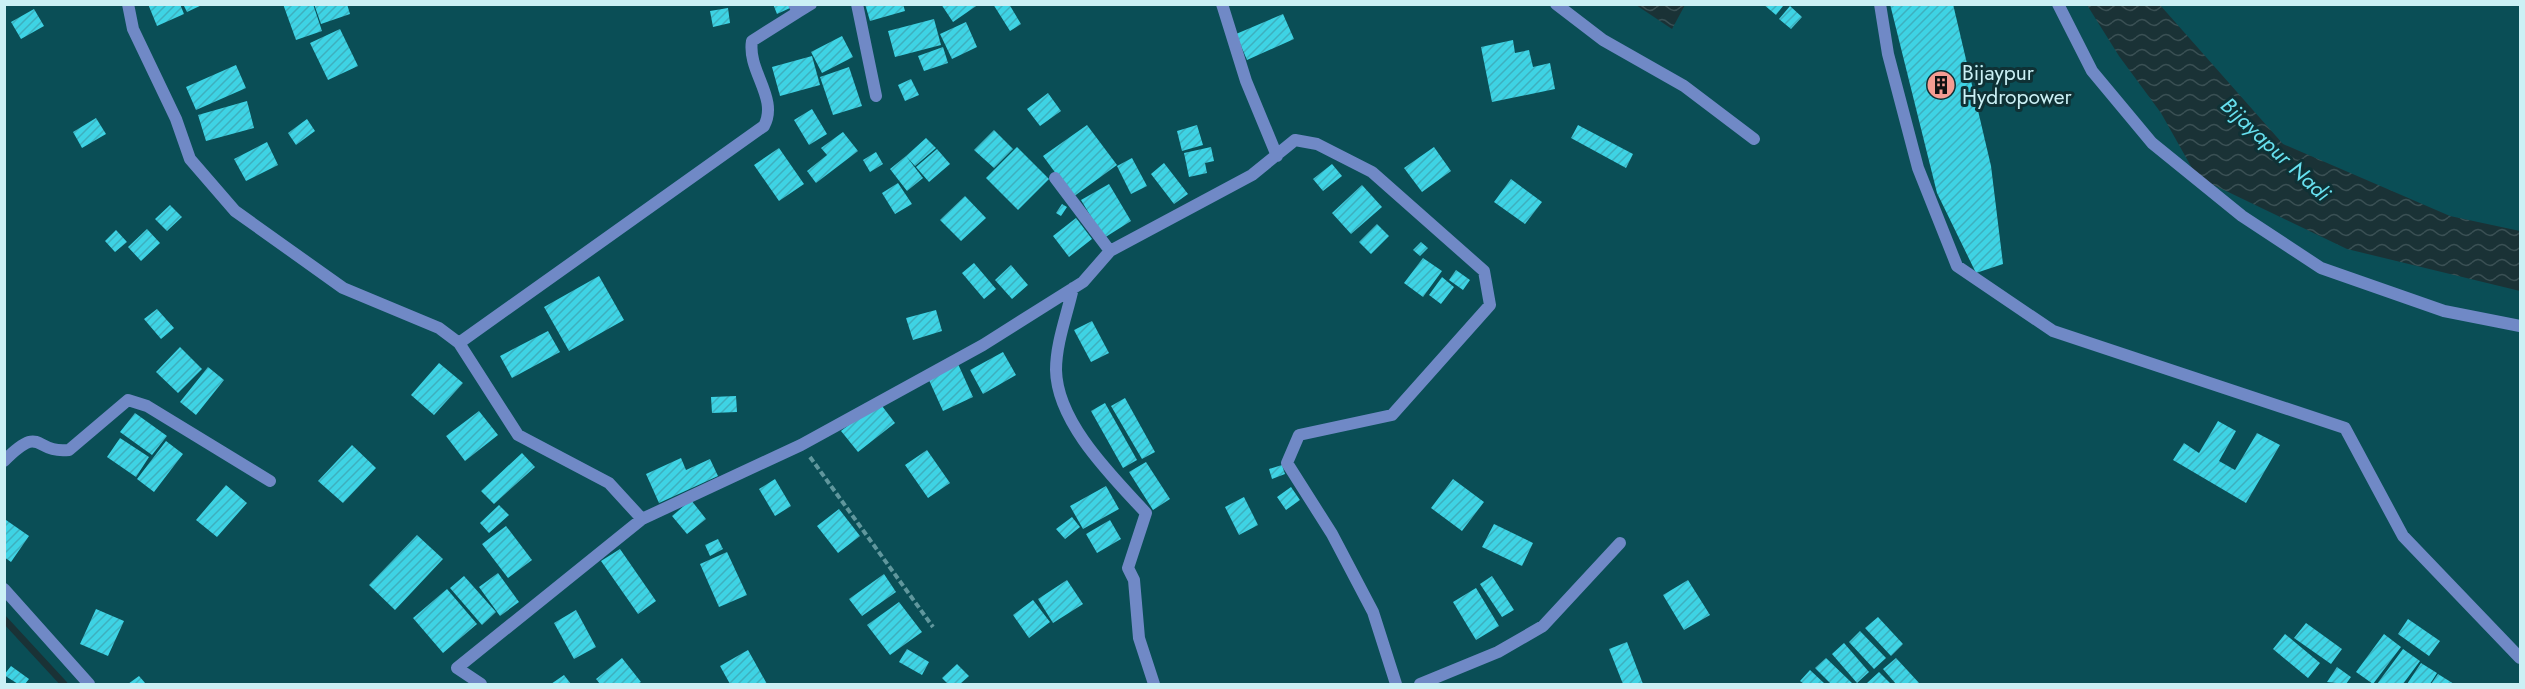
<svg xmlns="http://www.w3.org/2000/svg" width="2525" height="689" font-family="Jost,sans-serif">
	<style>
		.water { fill: url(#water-waves) }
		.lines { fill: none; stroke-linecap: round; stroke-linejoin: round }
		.stream { stroke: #1a3236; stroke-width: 7 }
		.building { fill: url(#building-hatch) }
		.path { stroke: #60979d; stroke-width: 4; stroke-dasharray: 6 3; stroke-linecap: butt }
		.street { stroke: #7089c6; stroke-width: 12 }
		.labels { text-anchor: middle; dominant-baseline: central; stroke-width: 6; stroke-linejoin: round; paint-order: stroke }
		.poi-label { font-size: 21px; fill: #cbf0f5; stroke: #0f3135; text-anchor: start }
		.water-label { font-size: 22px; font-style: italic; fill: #67e0ef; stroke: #0f3135 }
	</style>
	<defs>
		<pattern id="water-waves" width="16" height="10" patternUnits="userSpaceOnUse" patternTransform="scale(1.5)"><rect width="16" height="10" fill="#1a3236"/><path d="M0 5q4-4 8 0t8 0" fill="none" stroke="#3a5054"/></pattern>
		<pattern id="building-hatch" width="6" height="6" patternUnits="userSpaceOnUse" patternTransform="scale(1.5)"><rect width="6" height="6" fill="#3ed3e4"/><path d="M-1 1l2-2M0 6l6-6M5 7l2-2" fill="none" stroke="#3eb0be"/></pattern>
	</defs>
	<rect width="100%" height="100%" fill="#0a4e56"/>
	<!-- water -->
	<path class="water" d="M1636,5h49l-13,24z
		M2087,5h73l123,139 167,72 70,15v60l-173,-42 -150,-72 -36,-64 -42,-57z"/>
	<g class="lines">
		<!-- stream -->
		<path class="stream" d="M4,619l60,65"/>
	</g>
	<!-- building -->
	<path class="building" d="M148,4h32l4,10 -27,12z
		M183,4h21l-17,8z
		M283,4h30l9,27 -26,9z
		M314,4h33l3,10 -29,10z
		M773,4h16l1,4 -13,6z
		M865,4h38l2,7 -35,10z
		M941,4h38l-26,18z
		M993,4h16l12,20 -11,7z
		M1763,4h17l3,2 -7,9z
		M1890,4h63l38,162 12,98 -27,9 -39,-80z
		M1790,6l12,11 -11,12 -12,-10z
		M728,8l2,15 -17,4 -3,-16z
		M34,9l10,17 -23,13 -10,-17z
		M1283,14l11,25 -47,21 -11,-26z
		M934,19l7,26 -46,12 -7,-26z
		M966,22l11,25 -25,12 -12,-25z
		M340,29l18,37 -30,14 -18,-37z
		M842,36l11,21 -31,16 -11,-21z
		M1513,40l2,13 14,-3 4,17 17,-4 5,26 -63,13 -11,-55z
		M943,47l5,16 -24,8 -6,-15z
		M812,56l8,29 -40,11 -8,-29z
		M236,65l10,23 -50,22 -10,-23z
		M849,67l13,39 -29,9 -13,-38z
		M911,79l8,16 -14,6 -7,-16z
		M1048,93l13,18 -21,15 -13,-17z
		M247,101l7,27 -48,13 -8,-26z
		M812,109l15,25 -18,11 -15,-25z
		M96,118l10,16 -24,14 -9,-16z
		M307,119l8,12 -19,14 -8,-12z
		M1087,125l30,40 -44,32 -30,-41z
		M1197,125l6,20 -21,6 -5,-20z
		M1578,125l55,29 -7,14 -55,-30z
		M994,130l19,19 -19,19 -20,-18z
		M843,132l15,19 -42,32 -9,-12 20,-16 -6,-7z
		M926,138l10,10 -21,18 -9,-10z
		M267,142l11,23 -32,16 -12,-22z
		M1017,147l32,32 -31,31 -32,-32z
		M1211,147l3,14 -9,2 2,10 -18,4 -5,-24z
		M1434,147l17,24 -29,21 -18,-24z
		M779,148l25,36 -25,17 -25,-36z
		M937,149l13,15 -21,18 -13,-15z
		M876,152l7,12 -13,8 -7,-12z
		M906,156l17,22 -16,13 -17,-22z
		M1132,158l15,28 -16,8 -14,-28z
		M1164,163l24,31 -14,10 -23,-30z
		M1332,164l10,12 -19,15 -10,-12z
		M1511,179l31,23 -17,22 -31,-22z
		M898,183l14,21 -17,10 -13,-21z
		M1109,184l22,37 -27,17 -23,-38z
		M1362,185l20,22 -31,27 -19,-21z
		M965,196l21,22 -25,23 -21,-21z
		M1062,204l5,3 -6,9 -5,-3z
		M170,205l12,12 -15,14 -12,-12z
		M1076,218l16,21 -23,18 -16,-21z
		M1377,224l12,12 -18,18 -12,-12z
		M147,229l13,14 -19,18 -13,-14z
		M116,230l11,12 -12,10 -10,-11z
		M1421,242l7,6 -8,8 -7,-6z
		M1423,258l19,13 -19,26 -19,-14z
		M974,263l22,26 -12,10 -22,-26z
		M1011,265l17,20 -16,14 -17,-19z
		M1456,270l14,10 -7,10 -14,-10z
		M599,276l25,44 -55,31 -25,-44z
		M1442,277l12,10 -13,17 -12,-9z
		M157,309l17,19 -13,11 -17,-20z
		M936,310l6,21 -29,9 -7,-22z
		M1092,321l17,32 -18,9 -17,-32z
		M548,331l12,21 -48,26 -12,-22z
		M180,347l22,22 -24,24 -22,-21z
		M1003,352l13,23 -33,19 -13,-24z
		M439,363l24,20 -29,32 -23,-20z
		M958,364l15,33 -30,14 -15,-33z
		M208,367l16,13 -28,35 -16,-13z
		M736,396l1,16 -25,1 -1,-16z
		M1125,398l30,54 -13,7 -31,-53z
		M879,402l16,21 -37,29 -17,-21z
		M1105,403l32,57 -14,8 -32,-57z
		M479,411l19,24 -33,26 -19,-25z
		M135,413l32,23 -15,19 -32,-23z
		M2218,421l18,10 -17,30 16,9 22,-37 23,12 -34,58 -73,-43 11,-17 15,10z
		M120,438l29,19 -13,20 -29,-20z
		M166,441l17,13 -29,38 -17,-13z
		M352,445l24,23 -33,35 -25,-22z
		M927,450l23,33 -22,15 -23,-33z
		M522,453l13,14 -41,37 -13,-13z
		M681,458l5,12 24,-11 8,17 -59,27 -13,-29z
		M1146,462l24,37 -17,11 -24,-38z
		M1282,465l3,9 -13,5 -3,-10z
		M775,479l16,27 -16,10 -16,-27z
		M1453,479l31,23 -22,29 -31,-23z
		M226,485l21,18 -30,34 -21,-17z
		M1106,486l13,23 -36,20 -13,-23z
		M1291,487l9,13 -14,10 -9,-13z
		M1244,497l14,28 -19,10 -14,-28z
		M691,500l15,19 -19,15 -15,-18z
		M499,505l10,10 -20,18 -9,-10z
		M839,509l21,27 -22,17 -21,-27z
		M1072,517l8,10 -15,12 -9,-10z
		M6,520l23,16 -18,26 -7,-5z
		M1110,520l11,19 -24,14 -11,-19z
		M1494,524l39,19 -11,23 -40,-19z
		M506,526l26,34 -24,18 -26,-34z
		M417,535l26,24 -48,51 -26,-25z
		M718,539l5,10 -13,7 -5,-11z
		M620,549l36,52 -18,13 -37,-53z
		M727,552l20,43 -28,12 -19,-43z
		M498,573l21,29 -19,14 -21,-29z
		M884,574l12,18 -34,24 -13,-17z
		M464,576l32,36 -14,13 -32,-37z
		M1492,576l22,34 -12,7 -22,-33z
		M1067,580l16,24 -30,19 -15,-24z
		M1688,580l22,35 -26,15 -21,-35z
		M1476,588l23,38 -23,14 -23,-38z
		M447,589l30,35 -34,29 -30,-35z
		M1033,600l17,22 -21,16 -16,-23z
		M899,602l23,30 -32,23 -23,-30z
		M96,609l28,12 -16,35 -28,-12z
		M576,610l20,37 -22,12 -20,-36z
		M1878,617l25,27 -12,12 -26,-28z
		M2408,619l32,22 -11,15 -31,-22z
		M2306,623l36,26 -11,15 -37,-26z
		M1860,631l26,27 -12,11 -25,-27z
		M2285,634l35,29 -12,15 -35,-29z
		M2384,634l17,13 -28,37 -17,-12z
		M1627,642l16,42h-20l-14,-35z
		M1844,643l25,29 -12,11 -25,-29z
		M907,649l22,13 -7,13 -23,-13z
		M2403,649l17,12 -17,23h-26z
		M748,650l19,34h-37l-10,-18z
		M622,658l19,24 -3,2h-38l-4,-5z
		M1826,658l27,26h-22l-16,-16z
		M1896,658l24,26h-24l-13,-15z
		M2421,663l16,10 -7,11h-23z
		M957,664l12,12 -9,8h-12l-6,-6z
		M11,666l18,13 -4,5h-7l-14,-9z
		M2337,667l14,10 -5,7 -19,-2z
		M1810,670l15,14h-21l-4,-3z
		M1879,672l12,12 -24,-1z
		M2438,674l16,10h-23z
		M564,675l7,9h-20z
		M139,676l7,8h-18z"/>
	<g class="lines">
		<!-- path -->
		<path class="path" d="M810,457l123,170"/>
		<!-- street -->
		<path class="street" d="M128,4l5,25 43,90 14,40 45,52 108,77 96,40 20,15 59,92 91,48 33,36 -185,149 24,16
			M794,4l4,8 13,-8
			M857,4l19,92
			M1222,4l24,77 31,75
			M1556,4l47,36 81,46 70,53
			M1880,4l8,50 30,114 39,98 96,65 292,97 58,108 117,122
			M2058,4l34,67 60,72 90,73 79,52 123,43 76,15
			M1055,178l55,73
			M1073,288c-6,27 -17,55 -17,82 1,53 57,107 90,143l-18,55 6,12 5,58 15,46
			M459,343l305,-217c15,-28 -17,-55 -12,-85l46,-29
			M4,461c39,-39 29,-7 65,-11l59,-50 19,6 123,75
			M642,519l159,-74 182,-100 100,-63 27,-31 142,-76 43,-35 22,4 55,28 112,99 6,34 -98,110 -93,20 -12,28 45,71 41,78 23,72
			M4,589l85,95
			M1420,684l78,-32 45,-26 77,-83"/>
	</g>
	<!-- icons -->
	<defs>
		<g id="building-disc" transform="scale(1.5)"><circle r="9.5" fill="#f59c92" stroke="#0f3135"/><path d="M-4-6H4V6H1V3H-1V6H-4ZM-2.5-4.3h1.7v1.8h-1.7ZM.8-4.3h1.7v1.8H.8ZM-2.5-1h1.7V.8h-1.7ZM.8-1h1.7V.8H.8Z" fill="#111"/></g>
	</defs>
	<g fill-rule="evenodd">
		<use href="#building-disc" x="1941" y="85"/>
	</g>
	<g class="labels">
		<!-- poi labels -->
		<g class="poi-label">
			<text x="1962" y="73">Bijaypur<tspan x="1962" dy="24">Hydropower</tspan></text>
		</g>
		<!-- water labels -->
		<g class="water-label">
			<text transform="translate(2276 149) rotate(43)">Bijayapur Nadi</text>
		</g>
	</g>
	<!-- border -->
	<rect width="2525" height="689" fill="none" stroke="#cbf0f5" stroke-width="12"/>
</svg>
